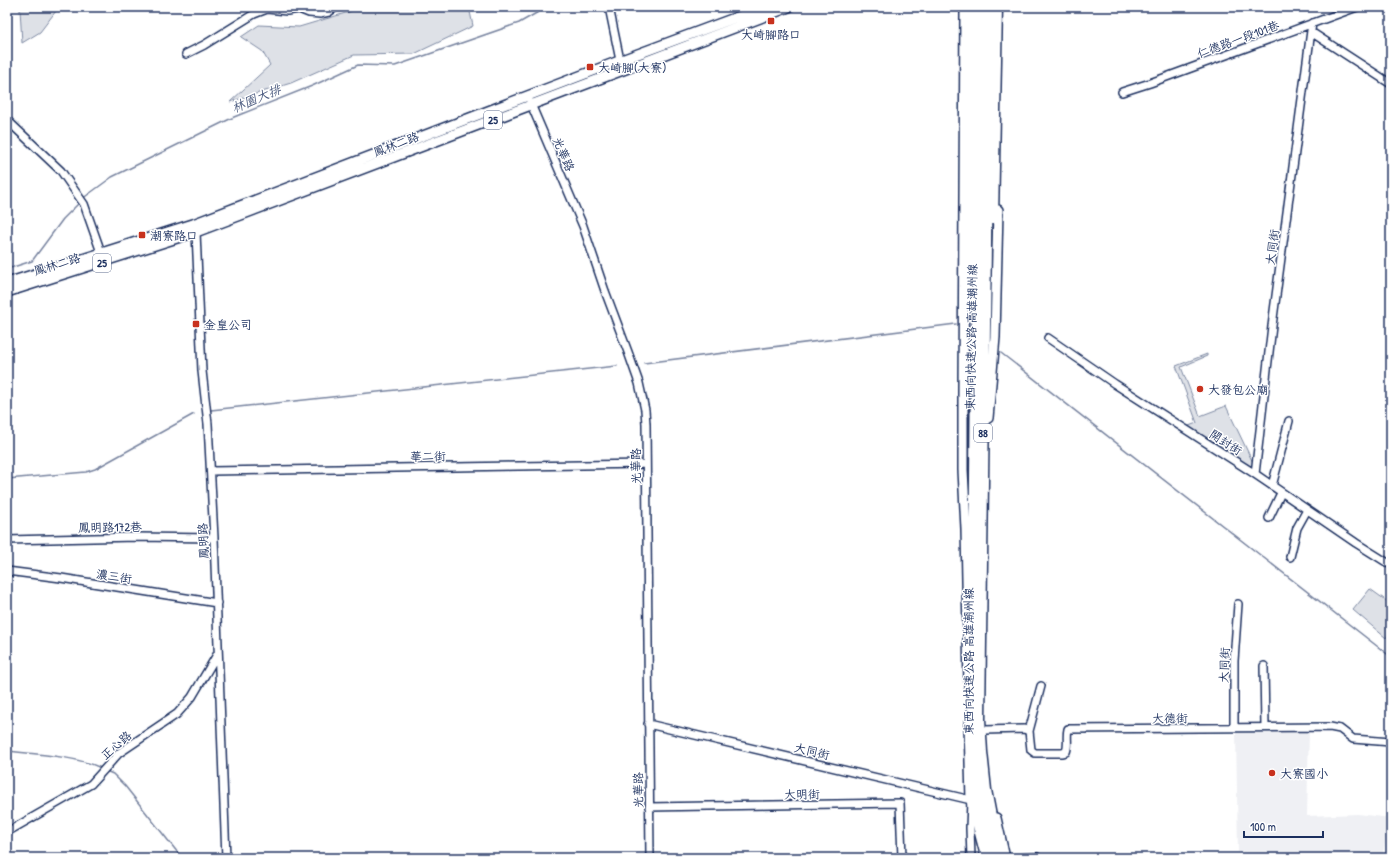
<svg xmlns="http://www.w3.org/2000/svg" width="1398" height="865" font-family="'Patrick Hand','LXGW WenKai TC',sans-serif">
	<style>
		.built { fill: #eff0f4 }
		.green { fill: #dee1e7; stroke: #7c88a2 }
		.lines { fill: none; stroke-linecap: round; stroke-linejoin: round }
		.stream { stroke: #77839f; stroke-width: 1.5 }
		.minor-casing { stroke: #1b2f5e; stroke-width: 10 }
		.major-casing { stroke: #1b2f5e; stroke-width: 12 }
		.highway-casing { stroke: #1b2f5e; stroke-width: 13 }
		.minor { stroke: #fff; stroke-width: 7 }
		.major { stroke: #fff; stroke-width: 9 }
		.highway { stroke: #fff; stroke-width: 10 }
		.poi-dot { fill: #c8321e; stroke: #fff; stroke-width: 1.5 }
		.labels { text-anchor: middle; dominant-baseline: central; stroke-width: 3; stroke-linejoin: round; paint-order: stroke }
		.shield { fill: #fff; stroke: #5f6d8e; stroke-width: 1 }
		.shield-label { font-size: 11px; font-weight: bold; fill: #1b2f5e }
		.poi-label { font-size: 12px; fill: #1b2f5e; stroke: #fff; text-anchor: start }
		.street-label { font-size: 12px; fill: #1b2f5e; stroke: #fff }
		.water-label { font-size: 13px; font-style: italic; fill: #49597e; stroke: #fff }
	</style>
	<rect width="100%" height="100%" fill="#fff"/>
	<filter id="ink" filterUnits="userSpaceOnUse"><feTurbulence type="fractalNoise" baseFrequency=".025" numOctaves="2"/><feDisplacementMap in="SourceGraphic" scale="8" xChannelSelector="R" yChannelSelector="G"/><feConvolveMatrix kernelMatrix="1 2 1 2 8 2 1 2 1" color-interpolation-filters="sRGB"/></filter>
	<g filter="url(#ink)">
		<!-- built -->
		<path class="built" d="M1309,731l-2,85 51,-2 32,4 -8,40h-63l-81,-6 -2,-120z"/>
		<!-- green -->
		<path class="green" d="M33,7h26l-19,25 -18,11 -2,-34z
			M359,7h110l4,19 -59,28 -60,1 -63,28 -61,19 40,-37 -8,-14 -21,-14 18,-12 40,2 50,-15z
			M1207,354v2l-26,11 19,49 26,-10 30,63 -73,-41 14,-5 -21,-57z
			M1370,589l21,15v26l-5,8 -33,-28z"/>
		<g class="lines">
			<!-- stream -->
			<path class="stream" d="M82,199l30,-22 122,-60 78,-31 46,-21 37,1 124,-43 28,-16
				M7,269l25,-8 31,-42 17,-17
				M1001,353l390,304
				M644,363l312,-39
				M211,410l406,-44
				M7,479l79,-7 9,-3 99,-55
				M7,751c28,3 69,5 94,17
				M106,771l7,3 12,12 57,72"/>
			<!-- minor casing -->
			<g class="minor-casing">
				<path id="minor" d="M609,7l13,63
					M1311,32l80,52
					M186,54l18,-9 50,-31 13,-5 20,2 12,-2 10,4 11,1 9,-2 7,-5
					M1122,92l28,-9 207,-76
					M530,102l53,124 22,65 23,61 11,31 6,27 1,14 4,434
					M7,120l54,51 23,33 19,54
					M195,228l1,4 6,139 6,53 6,114 12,320
					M1048,338l67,46 140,90 101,69 35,22
					M211,471l435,-7
					M1255,474l17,-148 40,-303
					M1272,486l17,-65
					M1269,518l12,-25
					M7,540l129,-3 78,1
					M1290,557l7,-29 10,-18
					M7,571l54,7 156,25
					M1264,666l1,61
					M648,724l323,76 -1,28 1,30
					M1234,727v-66l4,-57
					M985,730l39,-1 5,2 2,19 4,3h27l4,-1c3,-7 0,-15 2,-23h3c86,0 173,-2 259,-2l10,2 13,10 38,3
					M1029,731l12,-45
					M649,807l251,-4 2,55
					M7,832l84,-48 28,-31 58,-39 15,-17 26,-44
					M1020,858l17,-1"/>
			</g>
			<!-- major casing -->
			<g class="major-casing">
				<path id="major" d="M965,7l-2,387v76l3,59 3,156
					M7,283l186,-59 426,-163 145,-54
					M7,292l189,-60 593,-225
					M988,418l7,-81 3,-127
					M969,724l2,76 15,58
					M996,818l9,40"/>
			</g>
			<!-- highway casing -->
			<g class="highway-casing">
				<path id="highway" d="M981,7l-5,352 -3,360 5,74 13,65
					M989,7l-9,712 2,33 4,38 13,68
					M993,219l4,-212
					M970,297l1,-290"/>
			</g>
			<!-- minor -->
			<use href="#minor" class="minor"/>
			<!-- major -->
			<use href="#major" class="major"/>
			<!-- highway -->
			<use href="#highway" class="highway"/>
		</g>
	</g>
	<!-- markers -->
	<g class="poi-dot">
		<rect x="767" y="17" width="8" height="8" rx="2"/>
		<rect x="586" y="63" width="8" height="8" rx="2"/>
		<rect x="138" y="231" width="8" height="8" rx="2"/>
		<rect x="192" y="320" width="8" height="8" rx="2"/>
		<circle cx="1200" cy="389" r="4"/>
		<circle cx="1272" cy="773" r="4"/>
	</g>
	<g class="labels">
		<!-- shield labels -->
		<g class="shield">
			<rect x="484" y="111" width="18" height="18" rx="3"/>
			<rect x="93" y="254" width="18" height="18" rx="3"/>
			<rect x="974" y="424" width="18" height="18" rx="3"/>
		</g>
		<g class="shield-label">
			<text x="493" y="120">25</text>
			<text x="102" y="263">25</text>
			<text x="983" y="433">88</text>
		</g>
		<!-- poi labels -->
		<g class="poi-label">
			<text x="771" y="34" text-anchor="middle">大崎腳路口</text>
			<text x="598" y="67">大崎腳(大寮)</text>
			<text x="150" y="235">潮寮路口</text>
			<text x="204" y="324">金皇公司</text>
			<text x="1208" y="389">大發包公廟</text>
			<text x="1280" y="773">大寮國小</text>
		</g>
		<!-- street labels -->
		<g class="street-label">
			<text transform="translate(1238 39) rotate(-20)">仁德路一段101巷</text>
			<text transform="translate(396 144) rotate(-21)">鳳林二路</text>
			<text transform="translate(564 154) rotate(67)">光華路</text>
			<text transform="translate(1272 247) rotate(-82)">大同街</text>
			<text transform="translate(57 264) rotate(-17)">鳳林二路</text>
			<text transform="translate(971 337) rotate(-89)">東西向快速公路 高雄潮州線</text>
			<text transform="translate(1226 442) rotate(33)">開封街</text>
			<text transform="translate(428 456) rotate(-1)">華二街</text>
			<text transform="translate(635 466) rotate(-90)">光華路</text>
			<text transform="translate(110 527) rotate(-1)">鳳明路172巷</text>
			<text transform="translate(203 541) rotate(-93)">鳳明路</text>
			<text transform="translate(114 576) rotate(9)">濃三街</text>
			<text transform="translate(968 661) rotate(-90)">東西向快速公路 高雄潮州線</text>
			<text transform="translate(1224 665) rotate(-88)">大同街</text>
			<text transform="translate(1170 718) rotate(-1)">大德街</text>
			<text transform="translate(116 745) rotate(-41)">正心路</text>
			<text transform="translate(812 751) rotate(13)">大同街</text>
			<text transform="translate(638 790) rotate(-91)">光華路</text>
			<text transform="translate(802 794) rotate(-1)">大明街</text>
		</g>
		<!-- water labels -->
		<g class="water-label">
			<text transform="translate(256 98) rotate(-23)">林園大排</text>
		</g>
	</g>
	<!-- margin -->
	<rect width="1398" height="865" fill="none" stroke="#fff" stroke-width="24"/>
	<rect x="12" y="12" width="1374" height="841" fill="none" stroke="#1b2f5e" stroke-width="1.5" filter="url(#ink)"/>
	<!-- scale -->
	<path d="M1244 831v6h79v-6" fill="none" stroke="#1b2f5e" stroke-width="2"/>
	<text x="1250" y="831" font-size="12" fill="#1b2f5e" stroke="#ffffff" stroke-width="3" paint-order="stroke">100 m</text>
</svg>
